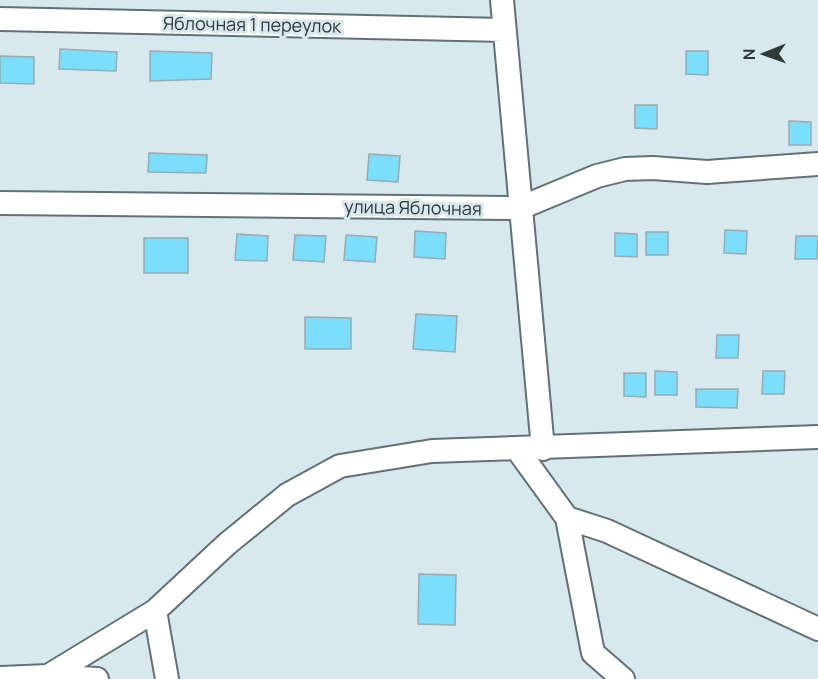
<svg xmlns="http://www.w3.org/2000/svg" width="818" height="679" font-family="Manrope,sans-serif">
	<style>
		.building { fill: #7bdefb; stroke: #99aab0; stroke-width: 1.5 }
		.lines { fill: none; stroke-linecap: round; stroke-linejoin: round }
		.minor-casing { stroke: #617176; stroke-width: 26 }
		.minor { stroke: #fff; stroke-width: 22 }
		.labels { text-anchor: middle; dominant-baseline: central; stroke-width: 6; stroke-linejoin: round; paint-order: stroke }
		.street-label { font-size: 18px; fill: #30383a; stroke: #d7e9ef }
	</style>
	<rect width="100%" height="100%" fill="#d7e9ef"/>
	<!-- building -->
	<path class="building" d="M60,49l57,3 -1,19 -57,-2z
		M150,51l62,2 -1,26 -61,2z
		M686,51h22v24l-22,-1z
		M0,56l34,1v27l-34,-1z
		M635,105h22v24l-22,-1z
		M789,121l22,1v23h-22z
		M149,153l58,2 -1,18 -58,-1z
		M369,154l31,2 -2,26 -31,-2z
		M725,230l22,1 -1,23 -22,-1z
		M415,231l31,2 -1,26 -31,-2z
		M646,232h22v23h-22z
		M615,233l22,1v23l-22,-1z
		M237,234l31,2 -1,25 -32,-1z
		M295,235l31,1 -2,26 -31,-2z
		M346,235l31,2 -2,25 -31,-2z
		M796,236h22l-1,23h-22z
		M144,238h44v35h-44z
		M416,314l41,2 -2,36 -42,-3z
		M305,317l46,1v31h-46z
		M717,335h22l-1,23h-22z
		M655,371l22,1v23h-22z
		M763,371h22l-1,23h-22z
		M624,373h22v24l-22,-1z
		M696,389h42l-1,19 -41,-1z
		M419,574l37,1 -1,50 -37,-1z"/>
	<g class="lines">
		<!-- minor casing -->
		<g class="minor-casing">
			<path id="minor" d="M502,0l41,449
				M0,19l504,11
				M0,203l520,5 77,-32 28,-7 28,-1 54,4 111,-8
				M517,449l50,69 40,13 211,98
				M567,518l26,135 30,26
				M155,611l12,68
				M48,676l49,3
				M0,678l48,-2 107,-65 72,-67 60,-49 53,-29 92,-15 386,-14"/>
		</g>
		<!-- minor -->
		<use href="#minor" class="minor"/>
	</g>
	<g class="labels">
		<!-- street labels -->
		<g class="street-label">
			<text transform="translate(252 24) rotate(1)">Яблочная 1 переулок</text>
			<text transform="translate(413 207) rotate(1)">улица Яблочная</text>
		</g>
	</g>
	<!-- north arrow -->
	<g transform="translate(764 54) rotate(269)" stroke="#d7e9ef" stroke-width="4.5" paint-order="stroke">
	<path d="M0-4.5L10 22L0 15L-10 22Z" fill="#30383a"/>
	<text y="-9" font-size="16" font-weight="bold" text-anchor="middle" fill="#30383a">N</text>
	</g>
</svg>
